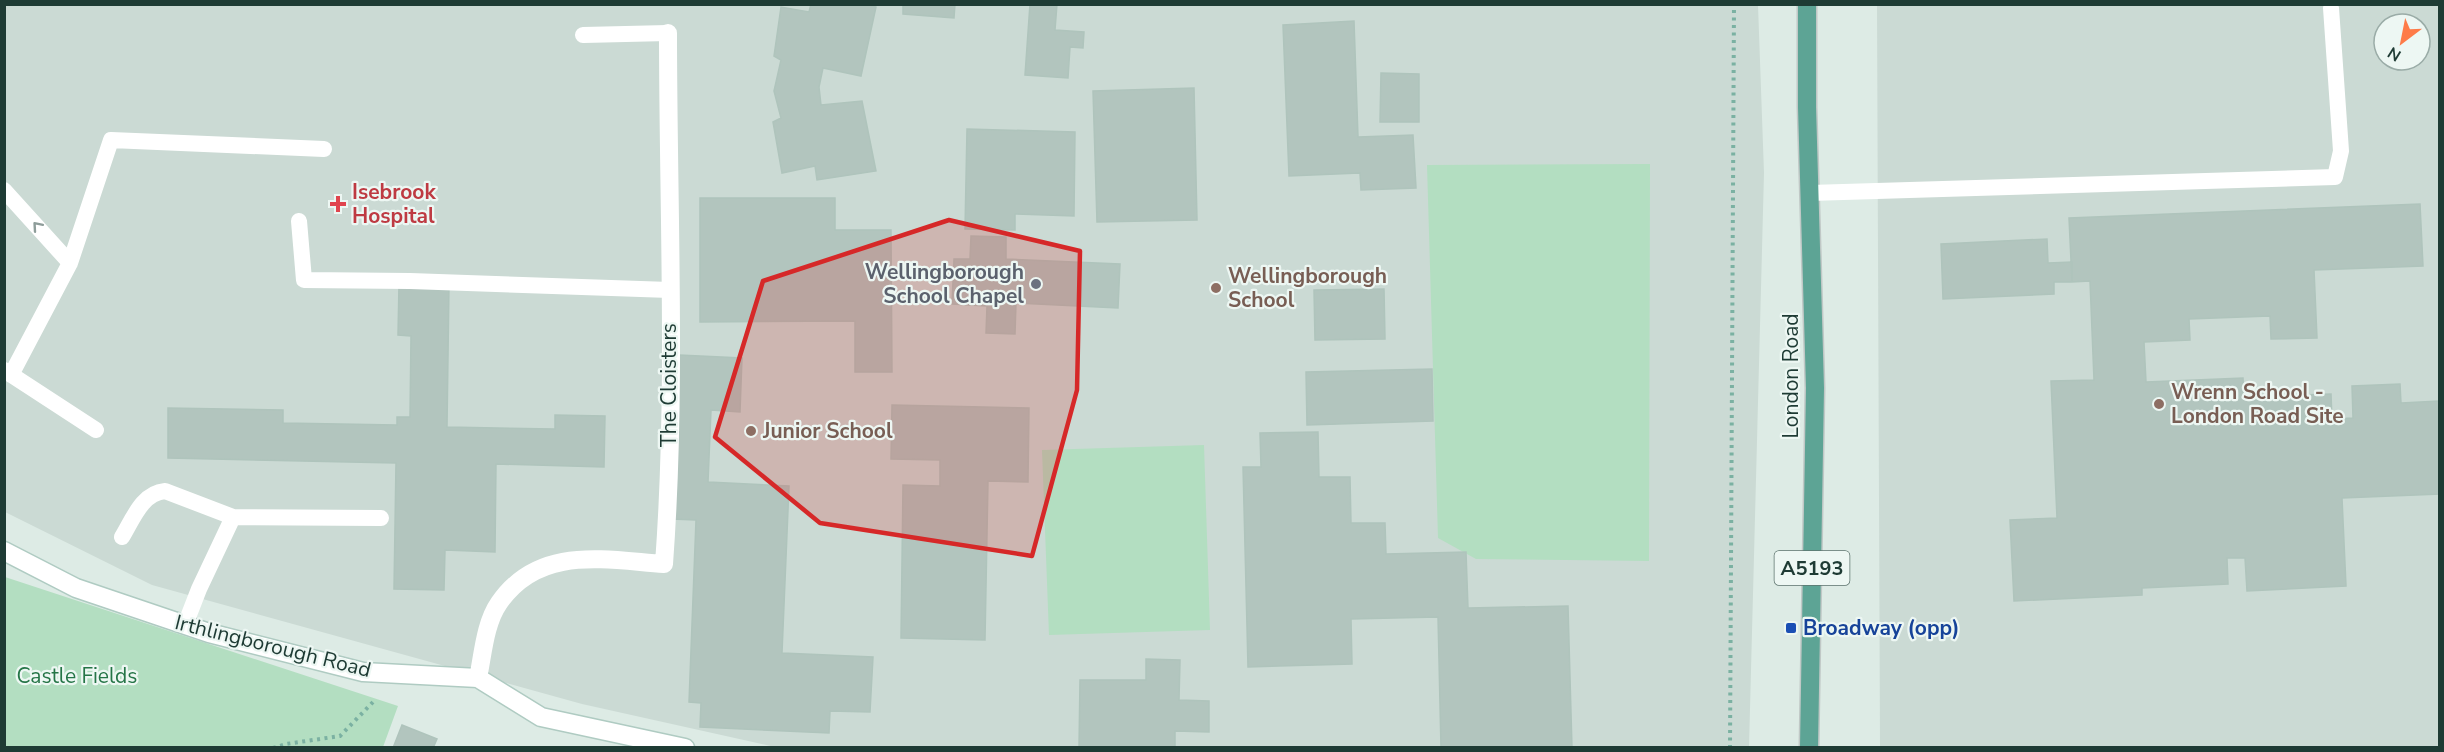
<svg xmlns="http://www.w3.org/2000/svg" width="2444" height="752" font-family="'Nunito Sans',sans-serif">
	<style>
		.built { fill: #cbdad4; fill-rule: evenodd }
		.green { fill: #b3dec1 }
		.building { fill: #b2c5be; stroke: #afc4bc; stroke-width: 1.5 }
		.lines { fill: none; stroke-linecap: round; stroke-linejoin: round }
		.secondary-casing { stroke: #afcbc2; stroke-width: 21 }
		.primary-casing { stroke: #c0c8c6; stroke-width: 21 }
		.path { stroke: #7bb1a2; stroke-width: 4; stroke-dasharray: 3 4.5; stroke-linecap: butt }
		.lane { stroke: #fff; stroke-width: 16 }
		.street { stroke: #fff; stroke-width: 18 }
		.secondary { stroke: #fff; stroke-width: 18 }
		.primary { stroke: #5da495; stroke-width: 18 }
		.oneway { stroke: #8e9d9a }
		.marked { fill: #d62828; fill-opacity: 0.2; stroke: #d62828; stroke-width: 4.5; stroke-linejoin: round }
		.health-dot { fill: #e0444e; stroke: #edf7f3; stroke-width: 2 }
		.worship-dot { fill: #6b7280; stroke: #edf7f3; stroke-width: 2 }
		.education-dot { fill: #8d6e63; stroke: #edf7f3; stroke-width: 2 }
		.transit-dot { fill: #1a4fb4; stroke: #edf7f3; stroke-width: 2 }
		.labels { text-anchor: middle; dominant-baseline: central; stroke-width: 4.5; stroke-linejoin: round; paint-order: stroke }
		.shield { fill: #edf7f3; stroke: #5c736d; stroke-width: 1.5 }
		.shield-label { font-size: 20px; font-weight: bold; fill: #1e3b34 }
		.health-label { font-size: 21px; font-weight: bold; fill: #be3a42; stroke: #edf7f3; text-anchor: start }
		.worship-label { font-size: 21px; font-weight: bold; fill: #5b616d; stroke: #edf7f3; text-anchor: end }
		.education-label { font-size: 21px; font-weight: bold; fill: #785e54; stroke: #edf7f3; text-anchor: start }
		.street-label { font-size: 21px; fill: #1e3b34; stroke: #edf7f3 }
		.transit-label { font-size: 21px; font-weight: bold; fill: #164399; stroke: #edf7f3; text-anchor: start }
		.park-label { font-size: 21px; fill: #257547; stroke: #edf7f3 }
	</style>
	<rect width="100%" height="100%" fill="#ddebe5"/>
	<!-- built -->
	<path class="built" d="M4,5h1754l6,168 -15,574h-974l-193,-43 -430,-119 -147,-73z
		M1877,5h562v742h-559zM2384,24h36v36h-36z"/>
	<!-- green -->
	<path class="green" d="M1650,164l-1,397 -173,-2 -38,-21 -11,-373z
		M1204,445l6,185 -161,5 -7,-185z
		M5,577l393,129 -15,41h-378z"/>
	<!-- building -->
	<path class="building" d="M811,4h56l9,3 -15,69 -38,-8 -4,19 2,18 41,-4 14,70 -59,9 -2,-14 -33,7 -9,-51 8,-4 -7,-27 7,-31 -7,-4 7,-49 28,5z
		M903,4h52l-1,14 -51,-4z
		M1030,4h27l-2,26 29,2 -1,16 -13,-1 -2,31 -43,-3z
		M1354,21l4,116 55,-2 3,53 -55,2 -1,-17 -71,3 -6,-151z
		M1381,73l38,1v48h-39z
		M1194,88l3,132 -100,2 -4,-131z
		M967,129l108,3 -1,84 -59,-2v16l-50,-1z
		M700,198h135v32h56l1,142h-37v-51l-155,1z
		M2420,204l3,62 -109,4 3,68 -46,1 -1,-23 -81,3 1,21 -46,2 2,40 97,-4 1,19 87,-3 1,25 21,-1 -1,-32 48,-2 1,19 38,-2 1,93 -98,4 4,88 -99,5 -2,-33h-18l1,26 -86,4v7l-128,6 -4,-81 47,-2 -6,-137 43,-1 -4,-99 -18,1 -3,-64z
		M971,236l35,1v22l114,5 -2,44 -102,-5 -1,31 -29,-1 1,-27 -35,-2 2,-45h16z
		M2047,239l1,24 24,-1v20h-18v12l-111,5 -2,-55z
		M399,284l50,1 -2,142 108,2v-14l50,1 -1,51 -108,-3 -1,88 -50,-2 -1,40 -50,-1 2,-126 -228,-5v-50l115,2v13l114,2v-8h13l1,-81 -13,-1z
		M1384,289l1,50 -70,1 -1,-50z
		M679,355l63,3 -2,54 -29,-2 -3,72 81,4 -7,167 91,4 -3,55 -40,-1 -1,22 -129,-6 1,-24 -12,-1 7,-182 -24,-1z
		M1432,369l1,52 -126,4 -1,-53z
		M892,405l137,3 -1,74 -40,-1 -3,159 -84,-2 2,-153 37,1v-26l-49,-1z
		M1318,432l1,45h31l1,46h34l1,31 80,-2 2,56 100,-2 4,142h-131l-3,-131 -87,2 1,45 -104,3 -5,-200h18l-1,-34z
		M1146,659l34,1 -1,40 30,1v31l-34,-1v17h-96l1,-68h66z
		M402,725l35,14 -4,9h-40z"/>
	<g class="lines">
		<!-- secondary casing -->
		<g class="secondary-casing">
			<path id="secondary" d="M4,551l72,37 133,45 154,39 115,6 63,39 144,31"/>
		</g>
		<!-- primary casing -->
		<g class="primary-casing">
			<path id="primary" d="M1807,4v103l8,281 -6,360"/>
		</g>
		<!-- path -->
		<path class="path" d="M273,748l13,-4 54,-8 35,-36
			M1730,748l4,-744"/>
		<!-- lane -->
		<path class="lane" d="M583,35l85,-2
			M4,190l66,73
			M1810,193l525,-16 6,-26 -10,-143
			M299,221l5,59 106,1 260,9
			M4,370l92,60
			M11,375l59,-112 41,-123 213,9
			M122,537c11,-18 20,-44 43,-46l68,26 148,1
			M185,625l14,-36 34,-72"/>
		<!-- street -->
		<path class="street" d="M478,678c5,-24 7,-55 21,-75 40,-58 105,-43 165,-39 13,-176 4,-355 4,-531"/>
		<!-- secondary -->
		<use href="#secondary" class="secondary"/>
		<!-- primary -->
		<use href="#primary" class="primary"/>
	</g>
	<!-- one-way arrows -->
	<defs><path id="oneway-chevron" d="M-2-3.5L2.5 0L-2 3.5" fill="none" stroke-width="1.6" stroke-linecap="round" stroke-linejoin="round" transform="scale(1.5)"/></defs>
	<use class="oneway" href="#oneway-chevron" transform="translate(37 226) rotate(-131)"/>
	<!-- marked area -->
	<path class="marked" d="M949,220l131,31 -3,139 -45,166 -212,-33 -105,-86 48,-156z"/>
	<!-- markers -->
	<path class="health-dot" d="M335 195h6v6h6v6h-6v6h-6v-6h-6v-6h6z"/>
	<circle class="worship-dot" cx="1036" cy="284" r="6"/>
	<g class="education-dot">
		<circle cx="1216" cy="288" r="6"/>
		<circle cx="2159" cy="404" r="6"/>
		<circle cx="751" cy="431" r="6"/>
	</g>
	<rect class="transit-dot" x="1785" y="622" width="12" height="12" rx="3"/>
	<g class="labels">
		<!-- shield labels -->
		<rect class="shield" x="1774.5" y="551" width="75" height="34" rx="4.5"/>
		<g class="shield-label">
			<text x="1812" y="568">A5193</text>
		</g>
		<!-- health labels -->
		<g class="health-label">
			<text x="352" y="192">Isebrook<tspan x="352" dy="24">Hospital</tspan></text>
		</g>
		<!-- worship labels -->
		<g class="worship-label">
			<text x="1024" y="272">Wellingborough<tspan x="1024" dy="24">School Chapel</tspan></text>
		</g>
		<!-- education labels -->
		<g class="education-label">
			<text x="1228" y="276">Wellingborough<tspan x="1228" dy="24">School</tspan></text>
			<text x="2171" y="392">Wrenn School -<tspan x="2171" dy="24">London Road Site</tspan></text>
			<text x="763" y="431">Junior School</text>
		</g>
		<!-- street labels -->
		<g class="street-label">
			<text transform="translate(1791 376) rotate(-90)">London Road</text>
			<text transform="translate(669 385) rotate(-90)">The Cloisters</text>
			<text transform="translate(273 646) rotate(14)">Irthlingborough Road</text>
		</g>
		<!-- transit labels -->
		<g class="transit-label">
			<text x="1803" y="628">Broadway (opp)</text>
		</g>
		<!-- park labels -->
		<g class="park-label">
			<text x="77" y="676">Castle Fields</text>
		</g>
	</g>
	<!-- border -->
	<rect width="2444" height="752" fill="none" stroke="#1e3b34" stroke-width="12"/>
	<!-- north arrow -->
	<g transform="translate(2402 42) rotate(212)"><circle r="28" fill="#edf7f3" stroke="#9aaca7" stroke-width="1.5"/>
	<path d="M0-4.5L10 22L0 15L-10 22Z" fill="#fe7b48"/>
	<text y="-9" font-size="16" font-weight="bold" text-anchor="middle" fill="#1e3b34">N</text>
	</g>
</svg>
